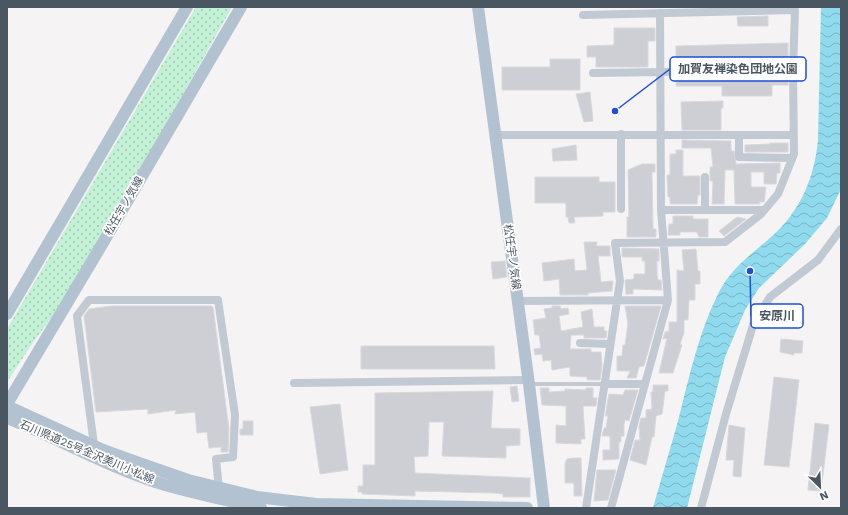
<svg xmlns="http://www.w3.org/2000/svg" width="848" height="515" font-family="'Work Sans','Noto Sans JP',sans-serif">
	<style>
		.grass { fill: url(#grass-dots) }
		.water { fill: url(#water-waves) }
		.building { fill: #cdcfd5; stroke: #d7d9de }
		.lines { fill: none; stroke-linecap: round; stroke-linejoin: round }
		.lane { stroke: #c1cad2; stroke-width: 4 }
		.street { stroke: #c1cad2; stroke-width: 8 }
		.primary { stroke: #b3c2d1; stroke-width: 12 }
		.labels { text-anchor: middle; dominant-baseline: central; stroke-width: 3.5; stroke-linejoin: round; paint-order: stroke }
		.street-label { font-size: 11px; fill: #4a5661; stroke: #fff }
		.leader { fill: none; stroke: #1d4ed8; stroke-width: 1.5 }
		.callout-dot { fill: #1d4ed8; stroke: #fff; stroke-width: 1.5 }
		.callout { fill: #fff; stroke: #1d4ed8; stroke-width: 1.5 }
		.callout-label { font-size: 12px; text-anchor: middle; font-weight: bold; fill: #4a5661 }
	</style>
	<defs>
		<pattern id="grass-dots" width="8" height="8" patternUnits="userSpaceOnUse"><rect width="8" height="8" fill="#c3f1d5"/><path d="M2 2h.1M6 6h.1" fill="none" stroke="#a0c6b0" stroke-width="1.8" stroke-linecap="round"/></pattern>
		<pattern id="water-waves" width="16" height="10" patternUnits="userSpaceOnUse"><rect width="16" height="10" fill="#90daee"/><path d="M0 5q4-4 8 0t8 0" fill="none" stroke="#78b4c4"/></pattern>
	</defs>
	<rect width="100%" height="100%" fill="#f5f3f3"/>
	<!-- grass -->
	<path class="grass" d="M196,7h36l-76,135 -101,171 -21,28 -27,41v-53z"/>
	<!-- water -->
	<path class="water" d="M821,7h20v182l-14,29 -22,26 -46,44 -14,22 -20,47 -38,151h-34c8,-29 17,-58 25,-87 11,-43 21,-90 41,-129 12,-24 33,-38 52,-55 29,-25 44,-60 47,-98z"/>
	<!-- building -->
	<path class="building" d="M768,16v10h-30l-1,-9z
		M614,28h41v13h-7v26h-52v-10h-9v-11l27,-1z
		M788,43v15l-112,1v-13z
		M550,59h30v31h-78v-23h48z
		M788,76v9h-16v11h-50v-10h-46v-9z
		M590,92l3,29 -9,1 -8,-28z
		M723,101v7h-2v22h-39l-1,-28z
		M682,140l49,1v10h3l2,13 44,-1v10h-3l-1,11h-12v-12h-13v15h15l-2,15h-5l1,2h-25l-1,-34h-9l-1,34h-12l1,-23h-3v-14h3l-2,-19h-29z
		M770,143h18v9h-43v-7l25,-1z
		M576,145l1,15 -24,1 -1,-12z
		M676,150h7v26h17v19h-2l-1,9h-27v-7h-2l-1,-22h3v-21h6z
		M642,164h13v8h-3l1,57h3v8h-29v-20h2l-1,-47z
		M535,177h64v5h16v30h-12v4l-29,1 1,6h-6l-1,-6h-2v-14h-31z
		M673,216h20v3h15v18h-9l-2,-5h-17v3h-12l1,-11h4z
		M737,217l9,2 -22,17 -5,-5z
		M584,242h13l-1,4h14v10h-12l3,26 12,-1 -1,10 -24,2v2h-28l-1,-16 -15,2 -2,-18 32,-4 1,12 12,-1z
		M622,248l37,1v12h-2v14l1,5h3l1,10 -29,-1v5h-7l-1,-14 9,-1v-5h11v-13h-3v-4h-20z
		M696,249l2,22h2v13h-5v16h-6l-1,20h-4v13l-4,11 2,1 -9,28h-14l8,-35 -4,1 2,-7 4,-1v-9h8v-52l7,1 -2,-21z
		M505,261l2,16 -14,2 -2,-17z
		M111,306h100l2,1 16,122 -1,23h-7v-5l-12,1 -2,-16 -10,1 -2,-21 -20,2 1,-4 -28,4v-5l-52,3 -12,-96 5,-7z
		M552,306h8l1,3 7,-1 1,6 -10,2 2,15 22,-4 -2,-15 11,-3 2,18h10v4h3l-1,7h-22v-3h-13l-1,14h21v3h10l1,14 -2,14h-13v-3l-17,-1v-9l-18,3 -1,-10 -8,1 -1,-7 -7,1 -1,-6 7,-1 -2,-13h-4l-2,-15 13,-2 -2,-9 8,-1z
		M625,306h36l-17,60 -5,1 -3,11h-9l3,-7h-13v-15h5l1,-11h2l3,-21z
		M781,339l22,2 -1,12h-8v2l-14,-3z
		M361,346h133l1,23h-134z
		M774,377l25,3 -10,87 -25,-2z
		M653,385h15v6h-3l-3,23 -6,2 -2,21h-2l-6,28 -16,-5 5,-20h5l-1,-13 2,-9h5v-8l6,-1 -1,-17h2z
		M517,386l2,15 -7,1 -2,-15z
		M540,388h9v4l16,-1v-2l21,1v-2h7v10h4l-1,8h-13l2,33h-4v5l-25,-1v-18l10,1v-20l-24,-1z
		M625,390h13l-9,31 -4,-1 -1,4v12h-3v6h-2v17l-16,1v-10h7v-14h-8l2,-8h2l2,-12h-3l4,-22 14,1z
		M493,391l-2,37 29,1v16l-14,1v12l-64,-2 2,-34h-15l-1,34 -14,1 1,16 115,5v19h-27v-3l-8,-1 -80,-2v5l-53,-2v-2h-4v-6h5v-21h12v-72z
		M340,404l8,66 -28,4 -10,-67z
		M243,421h10v14h-13v-6h3z
		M815,423l14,2 -8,66 -13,-1z
		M729,425l16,3 -4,49 -8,-1 1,-16h-8z
		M573,458h8l1,38h-8v-13h-9v-20l2,-4z
		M597,470h19l-8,30 -14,1z"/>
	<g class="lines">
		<!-- lane -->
		<path class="lane" d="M530,384h74"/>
		<!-- street -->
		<path class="street" d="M583,15l212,-5 -2,60 1,84 -16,40 -17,20 -36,28 -110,1 5,38 -34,227
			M593,73l200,-3
			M496,135h297
			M739,135v22l53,1
			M705,177v33
			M621,209v-75
			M661,210h103
			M518,301l150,-1
			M580,343l30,1
			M294,383l234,-3
			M604,384h41
			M94,445l-17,-129 12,-16h129l17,115 -2,42 -17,2 3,30
			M611,508l57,-208 -7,-90 -1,-197
			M701,508l25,-94 28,-92 16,-25 48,-37 23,-31"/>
		<!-- primary -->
		<path class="primary" d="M478,7l51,377 15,124
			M7,314l180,-307
			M7,404l97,-163 137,-234
			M7,406l96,44 33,12 52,18 69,17 59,7 211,4
			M7,418c53,21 103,50 158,67 32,9 64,16 96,23"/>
	</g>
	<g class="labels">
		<!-- street labels -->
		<g class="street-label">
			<text transform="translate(124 206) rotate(-60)">松任宇ノ気線</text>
			<text transform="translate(512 257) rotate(82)">松任宇ノ気線</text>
			<text transform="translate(87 452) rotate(23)">石川県道25号金沢美川小松線</text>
		</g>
	</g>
	<!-- callouts -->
	<path class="leader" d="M615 111L670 69M750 271L751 316"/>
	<g class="callout-dot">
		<circle cx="615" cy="111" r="4"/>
		<circle cx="750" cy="271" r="4"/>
	</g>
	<g class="callout">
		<rect x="670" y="57" width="136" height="24" rx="4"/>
		<rect x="751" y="304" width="52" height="24" rx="4"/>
	</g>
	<g class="callout-label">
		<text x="738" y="73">加賀友禅染色団地公園</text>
		<text x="777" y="320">安原川</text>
	</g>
	<!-- border -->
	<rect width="848" height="515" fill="none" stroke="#4a5661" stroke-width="16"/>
	<!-- north arrow -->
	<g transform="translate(820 487) rotate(156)" stroke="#ffffff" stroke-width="3" paint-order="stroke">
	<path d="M0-3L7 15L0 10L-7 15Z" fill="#4a5661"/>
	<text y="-6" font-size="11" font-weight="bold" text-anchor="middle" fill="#4a5661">N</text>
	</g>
</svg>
